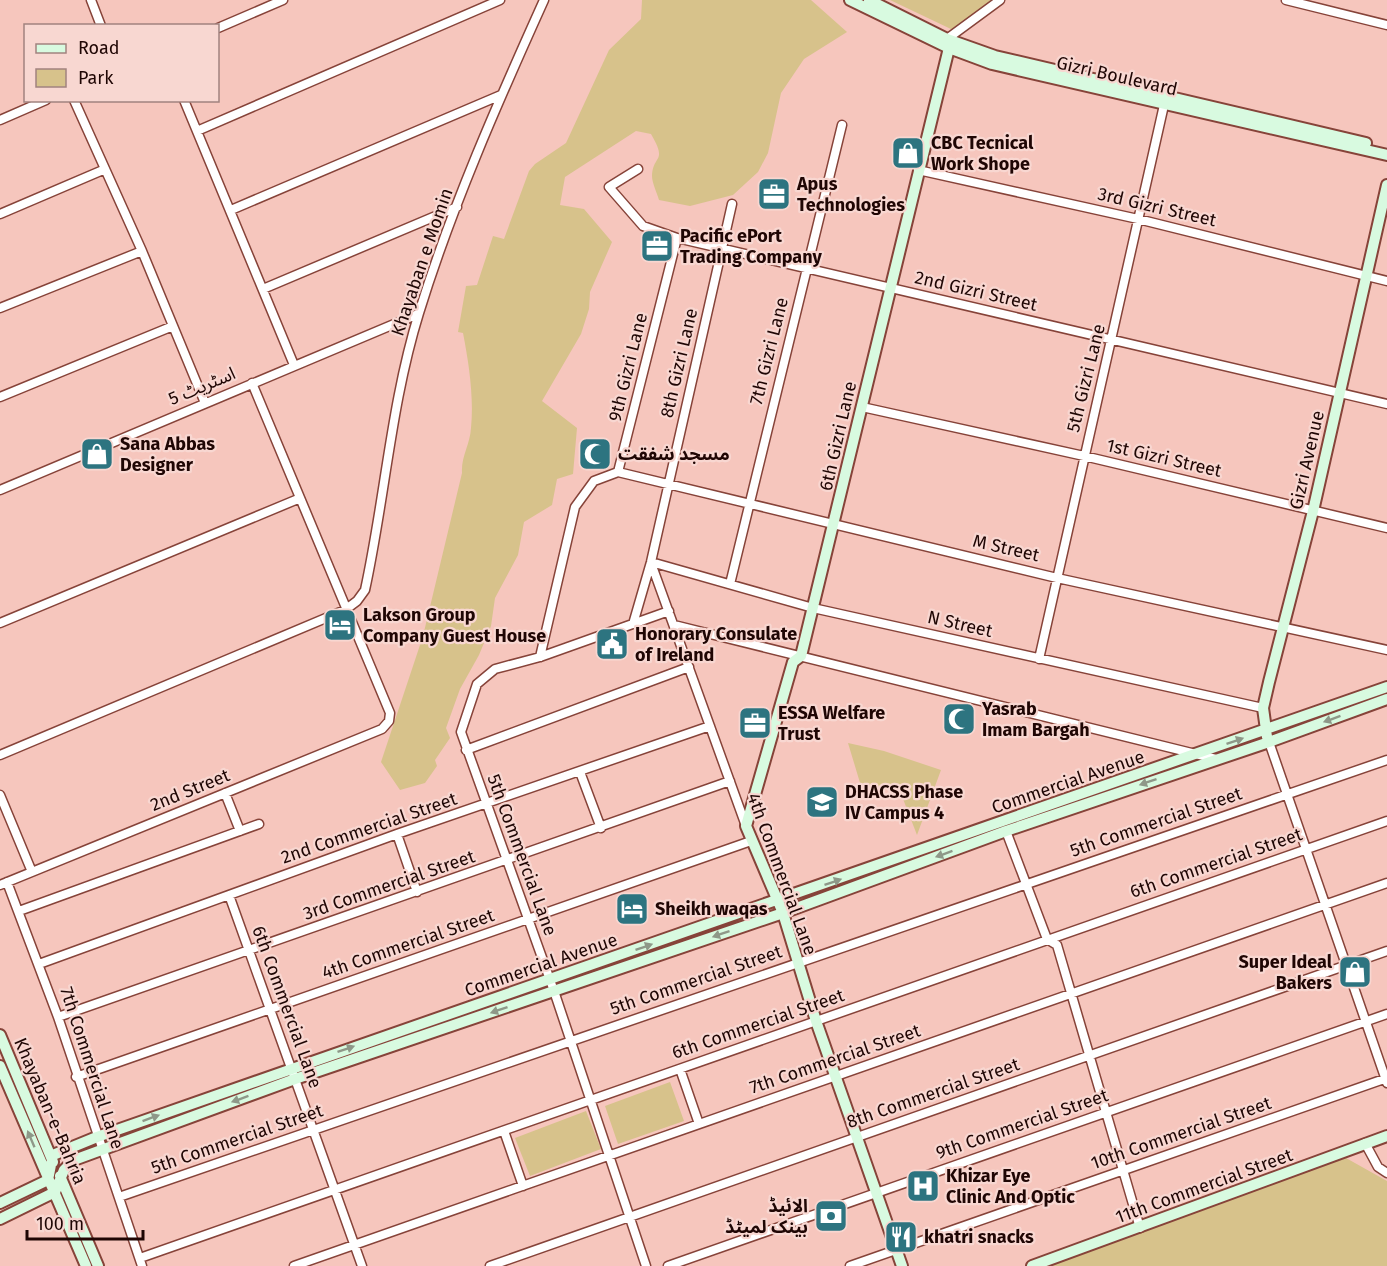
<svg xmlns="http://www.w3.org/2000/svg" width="1387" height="1266" font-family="'Fira Sans','Noto Sans Arabic',sans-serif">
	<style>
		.green { fill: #d7c28b }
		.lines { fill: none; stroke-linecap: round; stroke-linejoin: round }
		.street-casing { stroke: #864339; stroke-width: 11 }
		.secondary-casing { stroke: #864339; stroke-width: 14 }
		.street { stroke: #fff; stroke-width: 8 }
		.secondary { stroke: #d8fae0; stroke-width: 10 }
		.oneway { fill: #8e9888 }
		.labels { text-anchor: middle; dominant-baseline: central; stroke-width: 4.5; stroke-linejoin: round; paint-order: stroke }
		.street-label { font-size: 18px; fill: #1f0604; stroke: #f8d7d1 }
		.poi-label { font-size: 18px; font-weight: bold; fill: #1f0604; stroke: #f8d7d1; text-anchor: start }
	</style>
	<rect width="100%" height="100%" fill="#f6c6bd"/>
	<!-- green -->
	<path class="green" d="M642,0h169l36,32 -43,27 -23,34 -13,60 -10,19 -25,23 -43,11 -31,-6c-2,-7 -7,-17 -7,-24 1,-22 16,-13 -1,-42l-15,-3 -71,46 -5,28 24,4 28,33 -22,50 -1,17 -8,25 -39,67 35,27 -4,46 -16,5 -5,26 -28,17 -6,33 -23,43 -4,28 -12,29 -19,34 -14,39 4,10 -15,22 2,6 -12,17 -25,7 -19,-28 42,-126 39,-163c-1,-17 8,-28 9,-45 3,-31 -2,-64 -8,-95l-5,-1 8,-46 11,-1 16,-49 11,3 25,-68 6,-7 31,-21 43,-93 32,-31z
		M890,0h107l-44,30z
		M848,743l36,8 57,19 -24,65 -19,-49 -34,10z
		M670,1082l14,39 -66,23 -13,-38z
		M586,1111l15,38 -71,27 -15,-38z
		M1346,1158l41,23v85h-345z"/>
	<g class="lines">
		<!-- street casing -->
		<g class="street-casing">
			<path id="street" d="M91,0l10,26
				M1286,0l101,25
				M218,28l65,-28
				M947,39l53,-39
				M74,100l68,151 63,152
				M184,100l110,265
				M0,120l46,-20
				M197,131l303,-131
				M638,169l-29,18 34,39 34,12 710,166
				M918,170l220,49 249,62
				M231,210l270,-115
				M0,214l103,-44
				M263,289l194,-82
				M0,308l142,-57
				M0,397l173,-71
				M862,407l222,49 303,72
				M618,472l439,106 330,72
				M618,472l59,-234
				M0,490l418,-176
				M651,562l162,46 450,100
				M651,563l95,263
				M730,584l112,-459
				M0,623l298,-124
				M633,624l18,-62 81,-358
				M674,625l542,134
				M540,657l35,-150 19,-26 24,-9
				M1039,659l125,-554
				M1269,742l118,341
				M466,750l223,-83
				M0,755l345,-145 12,-9 8,-11c20,-92 26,-187 54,-277 33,-107 79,-211 125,-313
				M580,772l21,56
				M225,793l15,38
				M0,795l32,77
				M1006,831l41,108 10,6 83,283
				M397,834l20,58
				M7,882l51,135 84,249
				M0,885l382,-156 7,-8 1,-8 -138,-330
				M229,895l133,371
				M19,911l240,-87
				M39,964l358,-130 313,-108
				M58,1017l672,-236
				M680,1069l19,55
				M76,1077l675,-236
				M504,1131l19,55
				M1365,1143l13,24 9,6
				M119,1197l1268,-437
				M140,1258l1247,-437
				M294,1266l1093,-383
				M490,1266l897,-315
				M646,1266l-92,-275 -93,-259 16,-48 18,-15 45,-12 129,-46
				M668,1266l719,-252
				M850,1266l537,-188"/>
		</g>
		<!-- secondary casing -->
		<g class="secondary-casing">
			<path id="secondary" d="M850,0l99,48 43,16 395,91
				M869,0l78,39 48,17 371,87
				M1267,737l-4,-29 6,-26 44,-171 74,-326
				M0,1035l53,127
				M0,1066l86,200
				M60,1176l38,90
				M0,1203l48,-23 5,-25 44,-18 1290,-450
				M0,1219l55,-27 9,-22 10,-10 221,-81 488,-166 223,-82 263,-89 118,-43
				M902,1266l-86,-245 -33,-108 -37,-87 47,-164 8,-6 148,-608
				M1032,1266l355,-130"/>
		</g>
		<!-- street -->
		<use href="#street" class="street"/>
		<!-- secondary -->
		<use href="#secondary" class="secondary"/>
	</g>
	<!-- one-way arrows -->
	<defs><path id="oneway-solid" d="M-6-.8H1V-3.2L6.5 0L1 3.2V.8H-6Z" transform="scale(1.5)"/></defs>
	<g class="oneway">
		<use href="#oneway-solid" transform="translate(1332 719) rotate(160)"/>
		<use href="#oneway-solid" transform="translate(1235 741) rotate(-19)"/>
		<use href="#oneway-solid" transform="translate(1148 782) rotate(161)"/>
		<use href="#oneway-solid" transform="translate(944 854) rotate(160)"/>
		<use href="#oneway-solid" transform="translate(833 882) rotate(-19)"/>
		<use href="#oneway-solid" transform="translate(721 934) rotate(161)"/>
		<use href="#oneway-solid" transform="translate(644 947) rotate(-19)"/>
		<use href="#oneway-solid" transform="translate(499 1010) rotate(161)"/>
		<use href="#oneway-solid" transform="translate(346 1049) rotate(-19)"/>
		<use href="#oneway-solid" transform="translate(240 1099) rotate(160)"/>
		<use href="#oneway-solid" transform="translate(151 1118) rotate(-20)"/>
		<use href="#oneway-solid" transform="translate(31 1139) rotate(-113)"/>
	</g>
	<!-- icons -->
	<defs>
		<g id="shop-square" transform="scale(1.725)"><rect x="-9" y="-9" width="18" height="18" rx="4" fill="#2d7480" stroke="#f8d7d1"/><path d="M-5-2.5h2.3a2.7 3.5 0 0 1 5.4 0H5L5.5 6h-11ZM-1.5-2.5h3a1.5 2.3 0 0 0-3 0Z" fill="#fff"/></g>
		<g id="office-square" transform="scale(1.725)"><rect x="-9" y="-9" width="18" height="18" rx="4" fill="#2d7480" stroke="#f8d7d1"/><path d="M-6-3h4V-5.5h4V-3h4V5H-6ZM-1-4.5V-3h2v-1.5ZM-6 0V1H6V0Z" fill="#fff"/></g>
		<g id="mosque-square" transform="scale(1.725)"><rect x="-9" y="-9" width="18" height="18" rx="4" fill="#2d7480" stroke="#f8d7d1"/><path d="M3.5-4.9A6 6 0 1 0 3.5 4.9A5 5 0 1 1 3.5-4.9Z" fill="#fff"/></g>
		<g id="hotel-square" transform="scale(1.725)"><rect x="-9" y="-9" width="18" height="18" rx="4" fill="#2d7480" stroke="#f8d7d1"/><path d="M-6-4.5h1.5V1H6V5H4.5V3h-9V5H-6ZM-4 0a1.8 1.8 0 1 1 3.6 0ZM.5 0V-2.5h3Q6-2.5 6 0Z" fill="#fff"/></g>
		<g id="civic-square" transform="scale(1.725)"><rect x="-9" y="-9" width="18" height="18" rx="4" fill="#2d7480" stroke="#f8d7d1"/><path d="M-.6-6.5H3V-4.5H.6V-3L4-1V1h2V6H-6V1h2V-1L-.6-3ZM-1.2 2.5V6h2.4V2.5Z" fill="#fff"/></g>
		<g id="school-square" transform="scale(1.725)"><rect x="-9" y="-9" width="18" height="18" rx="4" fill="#2d7480" stroke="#f8d7d1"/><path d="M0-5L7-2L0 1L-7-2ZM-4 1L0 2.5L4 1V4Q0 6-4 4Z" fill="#fff"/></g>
		<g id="hospital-square" transform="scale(1.725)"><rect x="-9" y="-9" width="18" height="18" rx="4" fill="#2d7480" stroke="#f8d7d1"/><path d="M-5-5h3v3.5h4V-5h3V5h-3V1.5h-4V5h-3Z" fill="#fff"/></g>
		<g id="bank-square" transform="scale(1.725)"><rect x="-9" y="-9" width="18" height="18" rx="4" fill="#2d7480" stroke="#f8d7d1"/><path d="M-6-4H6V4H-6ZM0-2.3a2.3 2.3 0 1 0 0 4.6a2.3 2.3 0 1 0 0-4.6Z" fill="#fff"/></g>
		<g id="restaurant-square" transform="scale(1.725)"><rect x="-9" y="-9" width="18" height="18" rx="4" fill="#2d7480" stroke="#f8d7d1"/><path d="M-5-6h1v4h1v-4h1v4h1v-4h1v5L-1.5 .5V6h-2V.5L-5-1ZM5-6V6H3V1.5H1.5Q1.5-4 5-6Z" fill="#fff"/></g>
	</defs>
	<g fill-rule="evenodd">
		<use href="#shop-square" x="908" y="153"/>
		<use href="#office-square" x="774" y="194"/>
		<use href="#office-square" x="657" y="246"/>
		<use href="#shop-square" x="97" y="454"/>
		<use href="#mosque-square" x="595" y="454"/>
		<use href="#hotel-square" x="340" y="625"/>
		<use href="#civic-square" x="612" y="644"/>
		<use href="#mosque-square" x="959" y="719"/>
		<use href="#office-square" x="755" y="723"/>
		<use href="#school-square" x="822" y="802"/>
		<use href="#hotel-square" x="632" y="909"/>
		<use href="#shop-square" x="1355" y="972"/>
		<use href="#hospital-square" x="923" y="1186"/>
		<use href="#bank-square" x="831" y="1216"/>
		<use href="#restaurant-square" x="901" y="1237"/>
	</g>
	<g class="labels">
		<!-- street labels -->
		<g class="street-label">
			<text transform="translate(1117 76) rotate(13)">Gizri Boulevard</text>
			<text transform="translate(1157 207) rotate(13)">3rd Gizri Street</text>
			<text transform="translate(422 262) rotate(-71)">Khayaban e Momin</text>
			<text transform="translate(976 291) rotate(13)">2nd Gizri Street</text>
			<text transform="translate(769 351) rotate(-76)">7th Gizri Lane</text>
			<text transform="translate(679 363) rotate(-77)">8th Gizri Lane</text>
			<text transform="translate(628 367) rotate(-76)">9th Gizri Lane</text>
			<text transform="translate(1086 378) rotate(-76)">5th Gizri Lane</text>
			<text transform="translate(202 386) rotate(-23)">اسٹریٹ 5</text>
			<text transform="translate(838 436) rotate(-77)">6th Gizri Lane</text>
			<text transform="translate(1164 458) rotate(13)">1st Gizri Street</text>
			<text transform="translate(1307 460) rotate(-77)">Gizri Avenue</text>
			<text transform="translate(1006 548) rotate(13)">M Street</text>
			<text transform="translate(960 624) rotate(13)">N Street</text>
			<text transform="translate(1068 782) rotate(-19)">Commercial Avenue</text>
			<text transform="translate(190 790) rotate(-22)">2nd Street</text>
			<text transform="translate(1156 822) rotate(-19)">5th Commercial Street</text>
			<text transform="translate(369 828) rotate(-19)">2nd Commercial Street</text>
			<text transform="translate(522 855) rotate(70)">5th Commercial Lane</text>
			<text transform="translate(1216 863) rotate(-19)">6th Commercial Street</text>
			<text transform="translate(782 874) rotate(70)">4th Commercial Lane</text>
			<text transform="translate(389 885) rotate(-19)">3rd Commercial Street</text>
			<text transform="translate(408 944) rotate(-19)">4th Commercial Street</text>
			<text transform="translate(541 965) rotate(-19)">Commercial Avenue</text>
			<text transform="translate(696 980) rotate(-19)">5th Commercial Street</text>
			<text transform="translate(287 1007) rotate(70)">6th Commercial Lane</text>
			<text transform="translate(758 1024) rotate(-19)">6th Commercial Street</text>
			<text transform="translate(835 1059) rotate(-19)">7th Commercial Street</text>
			<text transform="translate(92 1068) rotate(72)">7th Commercial Lane</text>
			<text transform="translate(933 1093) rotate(-19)">8th Commercial Street</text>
			<text transform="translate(50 1111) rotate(67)">Khayaban-e-Bahria</text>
			<text transform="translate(1022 1124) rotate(-19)">9th Commercial Street</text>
			<text transform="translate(1181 1133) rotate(-19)">10th Commercial Street</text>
			<text transform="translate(237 1139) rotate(-19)">5th Commercial Street</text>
			<text transform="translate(1204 1186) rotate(-20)">11th Commercial Street</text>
		</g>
		<!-- poi labels -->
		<g class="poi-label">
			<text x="931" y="143">CBC Tecnical<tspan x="931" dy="21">Work Shope</tspan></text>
			<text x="797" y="184">Apus<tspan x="797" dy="21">Technologies</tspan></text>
			<text x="680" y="236">Pacific ePort<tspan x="680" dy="21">Trading Company</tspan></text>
			<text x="120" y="444">Sana Abbas<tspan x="120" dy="21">Designer</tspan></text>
			<text x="618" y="454">مسجد شفقت</text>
			<text x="363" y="615">Lakson Group<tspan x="363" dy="21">Company Guest House</tspan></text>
			<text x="635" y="634">Honorary Consulate<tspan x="635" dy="21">of Ireland</tspan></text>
			<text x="982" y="709">Yasrab<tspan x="982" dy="21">Imam Bargah</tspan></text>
			<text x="778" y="713">ESSA Welfare<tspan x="778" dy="21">Trust</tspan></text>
			<text x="845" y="792">DHACSS Phase<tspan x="845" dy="21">IV Campus 4</tspan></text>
			<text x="655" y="909">Sheikh waqas</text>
			<text x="1332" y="962" text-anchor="end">Super Ideal<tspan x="1332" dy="21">Bakers</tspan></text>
			<text x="946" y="1176">Khizar Eye<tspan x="946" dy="21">Clinic And Optic</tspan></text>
			<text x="808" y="1206" text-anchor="end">الائیڈ<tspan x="808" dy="21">بینک لمیٹڈ</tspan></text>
			<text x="924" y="1237">khatri snacks</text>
		</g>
	</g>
	<!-- legend -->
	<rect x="24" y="24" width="195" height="78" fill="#f8d7d1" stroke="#a1837f" stroke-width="1.5"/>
	<rect x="36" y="44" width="30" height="9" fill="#d8fae0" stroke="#a1837f" stroke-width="1.5"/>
	<text x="78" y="54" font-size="18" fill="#1f0604">Road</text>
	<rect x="36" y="69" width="30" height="18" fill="#d7c28b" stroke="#a1837f" stroke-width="1.5"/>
	<text x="78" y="84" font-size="18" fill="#1f0604">Park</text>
	<!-- scale -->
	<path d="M27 1230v9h116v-9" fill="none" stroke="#1f0604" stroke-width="3"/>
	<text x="36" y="1230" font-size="18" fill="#1f0604" stroke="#f8d7d1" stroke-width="4.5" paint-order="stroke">100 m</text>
</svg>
